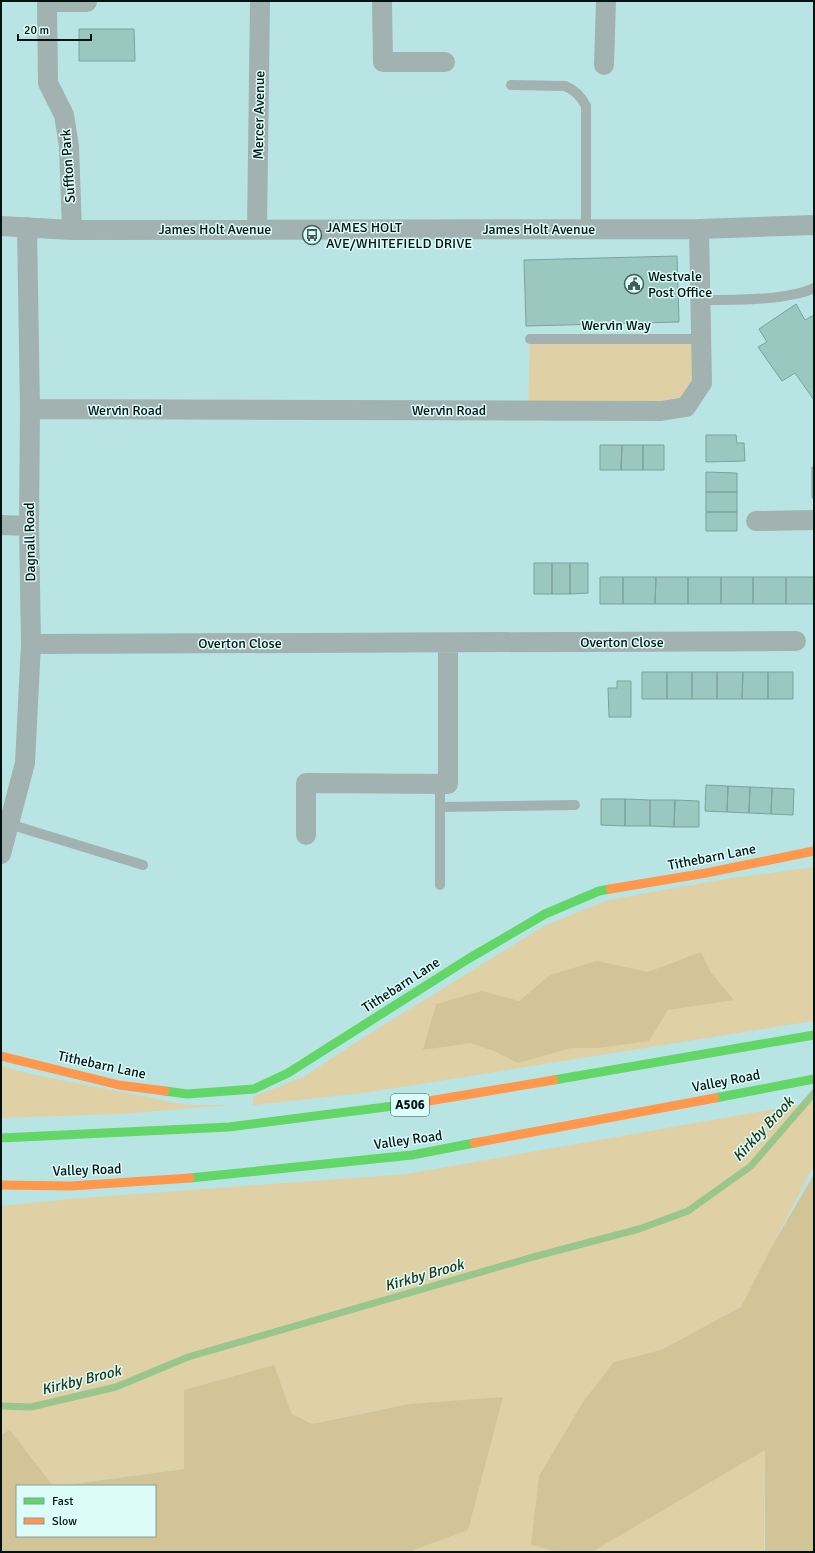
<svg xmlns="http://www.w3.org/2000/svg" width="815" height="1553" font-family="Signika,sans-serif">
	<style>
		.green { fill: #dfd1a5 }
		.forest { fill: #d2c496 }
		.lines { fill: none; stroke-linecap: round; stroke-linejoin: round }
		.stream { stroke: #99c68b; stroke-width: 7 }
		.building { fill: #9ac7c0; stroke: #7ea19c }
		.lane { stroke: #a1b2b1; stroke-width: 10 }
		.street { stroke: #a1b2b1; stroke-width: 20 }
		.fast { stroke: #63d668; stroke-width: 9 }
		.slow { stroke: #ff974d; stroke-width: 9 }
		.labels { text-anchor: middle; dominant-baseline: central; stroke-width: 3; stroke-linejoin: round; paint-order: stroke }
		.shield { fill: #dcfcfa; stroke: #425958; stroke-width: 1 }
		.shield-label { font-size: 13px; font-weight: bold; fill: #001312 }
		.street-label { font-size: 14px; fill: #001312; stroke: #dcfcfa }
		.poi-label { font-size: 14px; fill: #001312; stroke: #dcfcfa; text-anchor: start }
		.water-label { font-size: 15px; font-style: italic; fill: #253815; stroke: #dcfcfa }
	</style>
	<rect width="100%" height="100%" fill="#b8e5e4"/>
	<!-- green -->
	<path class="green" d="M530,339h172l-16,68 -158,3z
		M814,867v154l-450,72 -111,12v-8l50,-20 58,-38 183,-113 63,-26 124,-22z
		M1,1066l35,9 151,30h45l-111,9 -120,4z
		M814,1102v63l-73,142 -80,43 -47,12 -83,183 27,7h-149l59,-22 -80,-122 -76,16 -20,-10 -18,-49 -90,25v79l-131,17 -43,-56 -9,4v-228l67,-7 338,-25z
		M765,1449l-1,103h-172z"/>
	<!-- forest -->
	<path class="forest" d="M701,952l10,21 23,27 -66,10 -19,31 -50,7h-28l-53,15 -24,-12 -24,-8 -47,7 13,-46 46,-13 37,10 31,-26 47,-14 51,11z
		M814,1174v378h-49v-102l-173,102h-34l-27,-7 8,-69 44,-74 31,-40 47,-12 80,-43 30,-59z
		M274,1365l18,49 20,10 97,-20 94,-7 -35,133 -59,22h-408v-118l9,-4 43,56h-36v50h138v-50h-98l127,-17v-79z"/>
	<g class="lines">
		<!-- stream -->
		<path class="stream" d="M1,1406l30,1 85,-20 72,-30 345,-100 106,-28 49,-18 63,-45 63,-73"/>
	</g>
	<!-- building -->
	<path class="building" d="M79,29h55l1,32h-56z
		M677,256l2,66 -153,4 -2,-66z
		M796,304l9,16 9,-5v85l-19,-27 -13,8 -24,-34 9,-5 -8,-13z
		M706,435h30l1,8h7l1,18 -39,1z
		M600,445h22l-1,25h-21z
		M622,445h21v25h-22z
		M643,445h21v25h-21z
		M812,467h2v31h-2z
		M706,472l31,1v19h-31z
		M706,492h31v20h-31z
		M706,512h31v19h-31z
		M534,563h18v31h-18z
		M552,563h18v31h-18z
		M570,563h18v30l-18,1z
		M600,577h23v27h-23z
		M623,577h33l-1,27h-32z
		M656,577h32v27h-33z
		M688,577h33v27h-33z
		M721,577h32v27h-32z
		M753,577h33v27h-33z
		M786,577h28v27h-28z
		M642,672h25v27h-25z
		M667,672h25v27h-25z
		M692,672h25v27h-25z
		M717,672h26l-1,27h-25z
		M743,672h25v27h-26z
		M768,672h25v27h-25z
		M617,681h14v36h-22l-1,-29h9z
		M706,785l22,1 -1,26 -22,-1z
		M728,786l22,1 -1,26 -22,-1z
		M750,787l22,1 -1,26 -22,-1z
		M772,788l22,1 -1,26 -22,-1z
		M601,799h24v27l-24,-1z
		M625,799l25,1v26h-25z
		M650,800h25l-1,27 -24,-1z
		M675,800l24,1v26h-25z"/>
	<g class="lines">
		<!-- lane -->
		<path class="lane" d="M511,85l54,1c10,4 16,10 21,20v123
			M701,300c32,0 85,1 113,-12
			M530,339h172
			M440,784v101
			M440,807l135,-2
			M9,824l134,41"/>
		<!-- street -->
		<path class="street" d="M382,1l1,61h62
			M604,65l2,-64
			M1,226l71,4 627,-1 115,-4
			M257,229l3,-228
			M72,230l-3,-84 -5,-31 -16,-32 -1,-81h40
			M30,409l631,2 25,-4 16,-24 -3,-154
			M756,521l58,-1
			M1,525l28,1
			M31,644l765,-3
			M306,835v-52l142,1v-141
			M1,854l24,-91 6,-119 -2,-118 1,-117 -3,-182"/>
		<!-- fast -->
		<path class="fast" d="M554,1080l260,-45
			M165,1091l22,3 67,-5 34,-16 180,-114 77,-45 54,-23 11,-2
			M715,1098l99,-19
			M1,1138l228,-11 188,-24
			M190,1178l222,-23 62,-12"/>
		<!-- slow -->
		<path class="slow" d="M610,889l96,-16 108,-22
			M1,1056l118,29 46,6
			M417,1103l137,-23
			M474,1143l241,-45
			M1,1185l70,1 119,-8"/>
	</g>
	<!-- icons -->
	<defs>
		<g id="bus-ring" transform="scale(1)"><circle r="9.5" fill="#dcfcfa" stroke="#405c5c" stroke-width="1.5"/><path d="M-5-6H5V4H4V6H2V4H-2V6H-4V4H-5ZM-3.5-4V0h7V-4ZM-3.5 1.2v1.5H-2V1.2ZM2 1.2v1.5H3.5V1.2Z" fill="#405c5c"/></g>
		<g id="civic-ring" transform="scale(1)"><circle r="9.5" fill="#dcfcfa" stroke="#405c5c" stroke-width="1.5"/><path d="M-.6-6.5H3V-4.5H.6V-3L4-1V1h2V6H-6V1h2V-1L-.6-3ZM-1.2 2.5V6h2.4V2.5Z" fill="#405c5c"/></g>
	</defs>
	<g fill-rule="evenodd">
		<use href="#bus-ring" x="312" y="235"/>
		<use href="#civic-ring" x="634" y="284"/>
	</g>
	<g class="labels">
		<!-- shield labels -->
		<rect class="shield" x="391" y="1094" width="38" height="22" rx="3"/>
		<g class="shield-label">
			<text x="410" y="1105">A506</text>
		</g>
		<!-- street labels -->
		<g class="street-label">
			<text transform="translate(259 115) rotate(-89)">Mercer Avenue</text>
			<text transform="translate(68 166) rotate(-94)">Suffton Park</text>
			<text x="215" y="229">James Holt Avenue</text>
			<text x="539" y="229">James Holt Avenue</text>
			<text x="616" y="325">Wervin Way</text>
			<text x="125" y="410">Wervin Road</text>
			<text x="449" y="410">Wervin Road</text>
			<text transform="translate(30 542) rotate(-91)">Dagnall Road</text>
			<text x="622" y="642">Overton Close</text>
			<text x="240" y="643">Overton Close</text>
			<text transform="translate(712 857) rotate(-11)">Tithebarn Lane</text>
			<text transform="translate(401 985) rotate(-33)">Tithebarn Lane</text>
			<text transform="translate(102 1065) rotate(12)">Tithebarn Lane</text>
			<text transform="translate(726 1081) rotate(-11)">Valley Road</text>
			<text transform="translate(408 1140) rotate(-8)">Valley Road</text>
			<text transform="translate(87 1170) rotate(-2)">Valley Road</text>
		</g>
		<!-- poi labels -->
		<g class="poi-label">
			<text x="326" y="227">JAMES HOLT<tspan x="326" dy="16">AVE/WHITEFIELD DRIVE</tspan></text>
			<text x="648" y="276">Westvale<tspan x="648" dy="16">Post Office</tspan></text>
		</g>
		<!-- water labels -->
		<g class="water-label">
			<text transform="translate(763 1129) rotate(-47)">Kirkby Brook</text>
			<text transform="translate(424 1275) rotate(-16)">Kirkby Brook</text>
			<text transform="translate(81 1380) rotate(-14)">Kirkby Brook</text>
		</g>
	</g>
	<!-- border -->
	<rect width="815" height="1553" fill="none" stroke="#001312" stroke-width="4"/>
	<!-- legend -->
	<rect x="16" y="1485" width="140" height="52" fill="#dcfcfa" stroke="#849f9d"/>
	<rect x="24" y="1498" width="20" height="6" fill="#63d668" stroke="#849f9d"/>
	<text x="52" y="1505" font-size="12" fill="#001312">Fast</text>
	<rect x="24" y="1518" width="20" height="6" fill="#ff974d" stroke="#849f9d"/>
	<text x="52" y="1525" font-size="12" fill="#001312">Slow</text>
	<!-- scale -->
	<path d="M18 34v6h73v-6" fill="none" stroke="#001312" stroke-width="2"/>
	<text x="24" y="34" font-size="12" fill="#001312" stroke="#dcfcfa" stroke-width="3" paint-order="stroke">20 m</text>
</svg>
